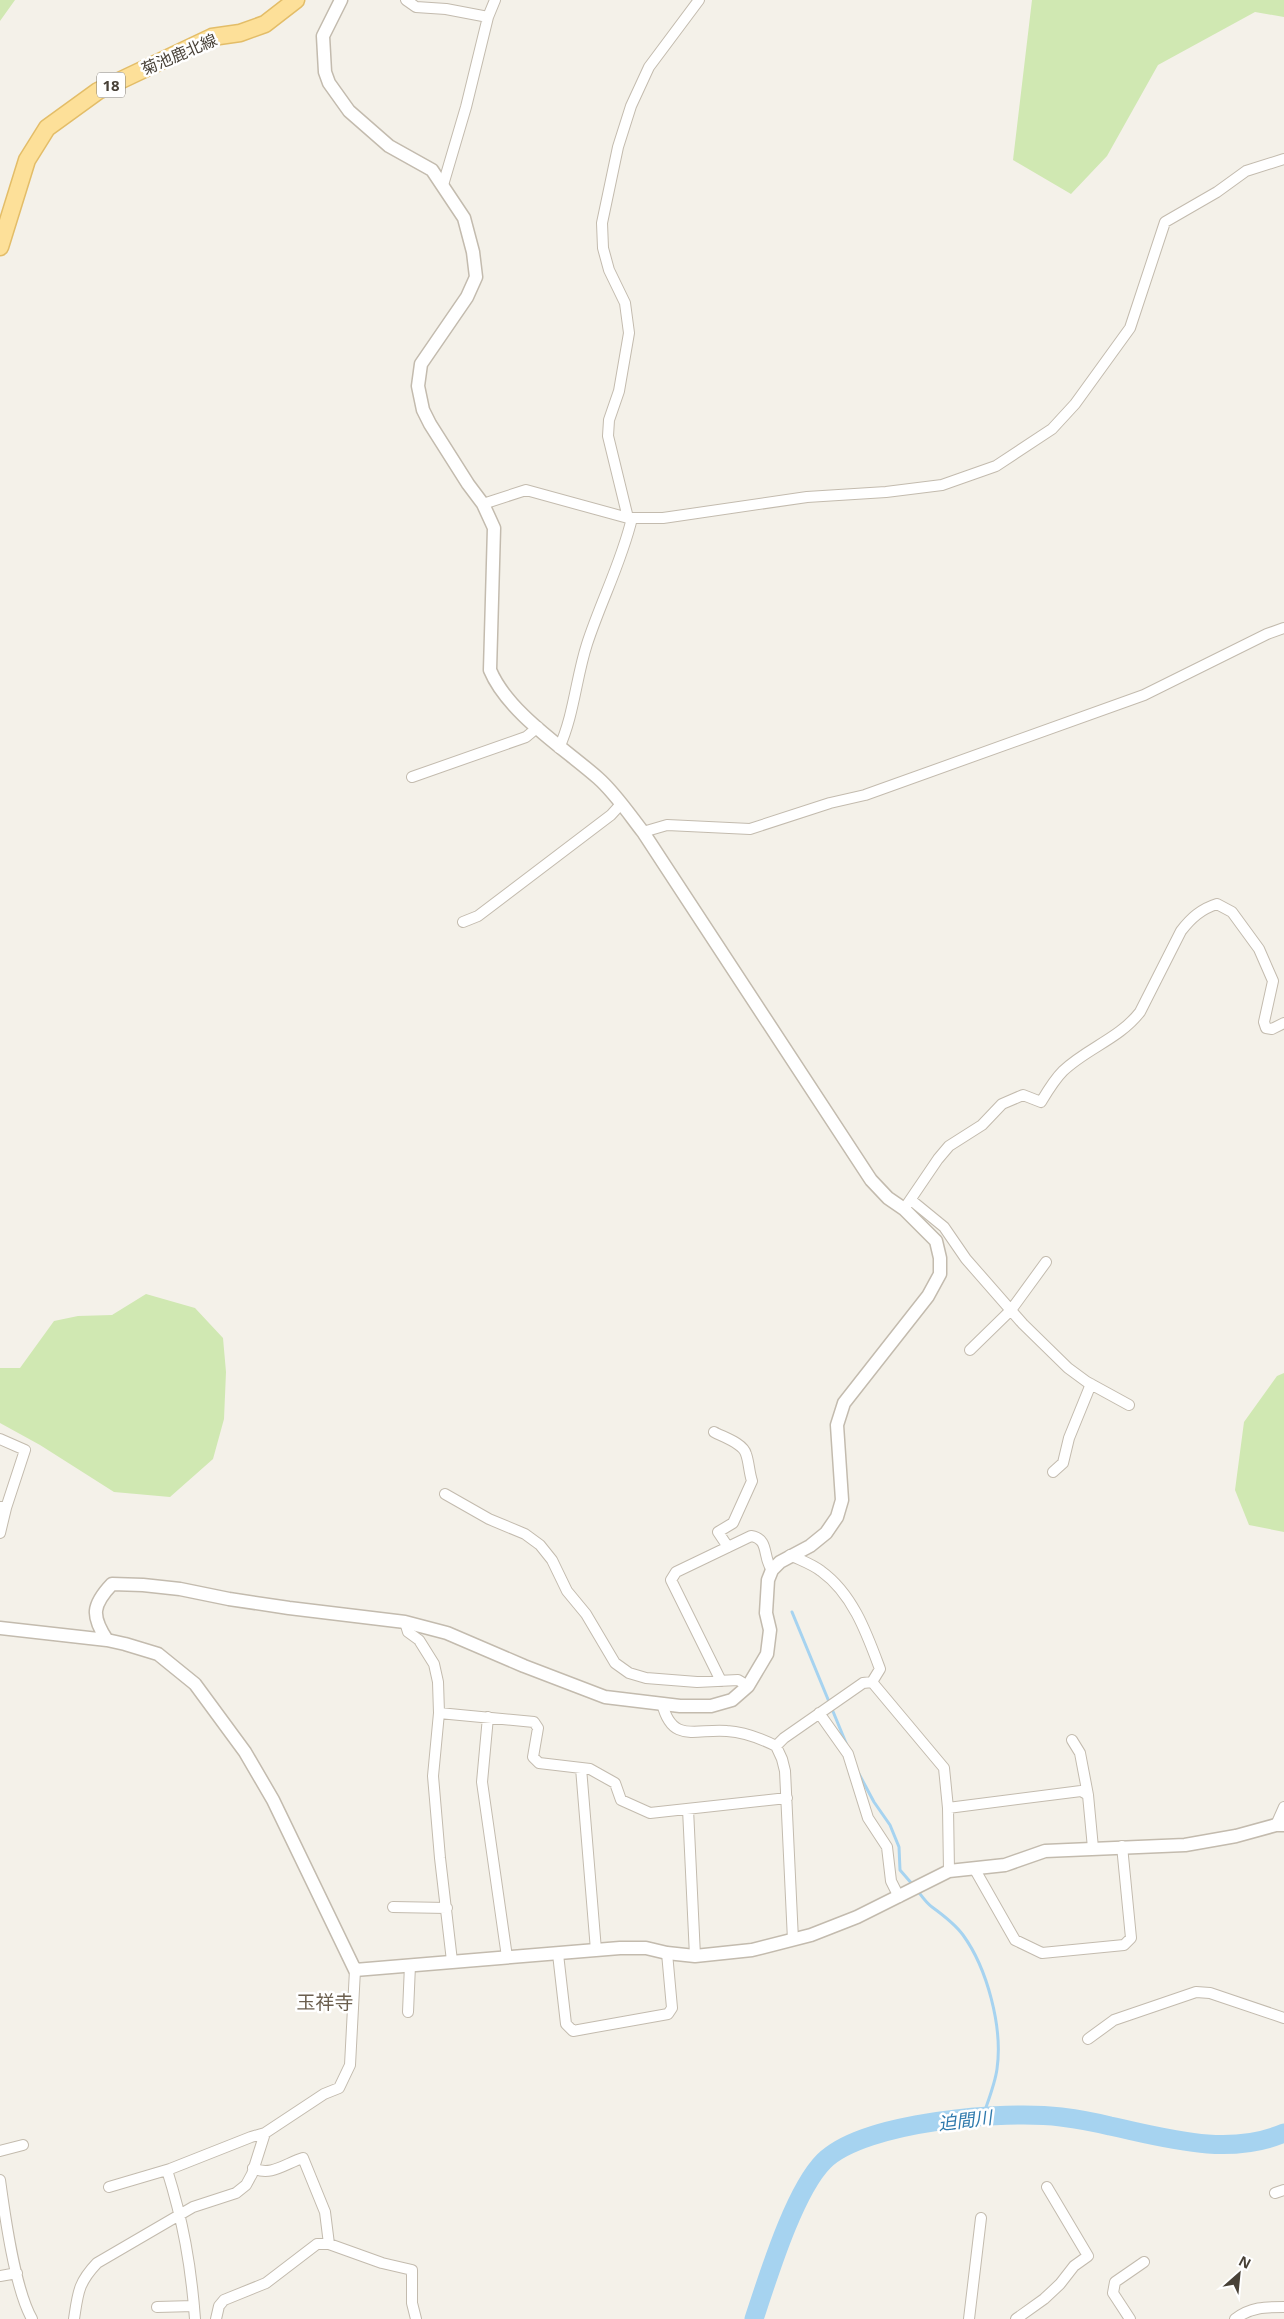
<svg xmlns="http://www.w3.org/2000/svg" width="1284" height="2319" font-family="'Open Sans','Noto Sans JP',sans-serif">
	<style>
		.green { fill: #d0e8b2 }
		.lines { fill: none; stroke-linecap: round; stroke-linejoin: round }
		.stream { stroke: #a6d3f0; stroke-width: 3 }
		.river { stroke: #a6d3f0; stroke-width: 19 }
		.minor-casing { stroke: #c3bbae; stroke-width: 12 }
		.tertiary-casing { stroke: #c3bbae; stroke-width: 15 }
		.primary-casing { stroke: #e3bd68; stroke-width: 19 }
		.minor { stroke: #fff; stroke-width: 10 }
		.tertiary { stroke: #fff; stroke-width: 12 }
		.primary { stroke: #fde099; stroke-width: 16 }
		.labels { text-anchor: middle; dominant-baseline: central; stroke-width: 5; stroke-linejoin: round; paint-order: stroke }
		.shield { fill: #fff; stroke: #7f7a73; stroke-width: 1 }
		.shield-label { font-size: 15px; font-weight: bold; fill: #484137 }
		.street-label { font-size: 16px; fill: #484137; stroke: #fff }
		.water-label { font-size: 18px; font-style: italic; fill: #2e79ac; stroke: #fff }
		.quarter-label { font-size: 19px; fill: #6b5f4e; stroke: #fff }
	</style>
	<rect width="100%" height="100%" fill="#f4f1e9"/>
	<!-- green -->
	<path class="green" d="M0,0h15l-15,21z
		M1032,0h252v17l-29,-5 -97,53 -51,91 -36,38 -58,-34z
		M146,1294l49,14 28,30 3,34 -2,47 -11,40 -43,38 -56,-5 -74,-47 -40,-22v-55h20l34,-47 24,-5 34,-1z
		M1284,1373v159l-35,-7 -14,-35 9,-68 33,-46z"/>
	<g class="lines">
		<!-- stream -->
		<path class="stream" d="M792,1612l54,131
			M859,1774l15,28 16,23 9,22 1,23 13,15
			M917,1890c4,5 9,13 15,17 11,8 23,17 31,28 24,33 40,92 34,134 -2,15 -9,32 -14,47"/>
		<!-- river -->
		<path class="river" d="M754,2319c14,-42 40,-128 70,-158 41,-40 182,-51 237,-44 16,2 33,5 49,9 56,12 118,31 174,7"/>
		<!-- minor casing -->
		<g class="minor-casing">
			<path id="minor" d="M406,0l10,7 30,2 42,8
				M443,185l23,-78 22,-90 7,-17
				M483,504l43,-14 102,28h35l144,-21 79,-5 56,-7 54,-19 56,-37 23,-25 55,-76 35,-106 52,-30 29,-21 38,-12
				M628,518l-20,-82 1,-16 10,-29 10,-58 -4,-30 -16,-33 -6,-22 -1,-25 16,-76 13,-41 18,-39 50,-67
				M559,748c15,-33 17,-70 28,-104 14,-43 35,-83 45,-126
				M412,777l114,-40 12,-10
				M643,832l24,-7 83,4 80,-26 35,-8 279,-100 123,-61 17,-6
				M463,922l15,-6 133,-101 10,-11
				M911,1200l33,27 22,32 57,65 45,44 19,14 42,23
				M904,1209l34,-50 11,-13 33,-21 20,-21 21,-9 18,7c6,-10 13,-22 22,-31 24,-23 56,-32 77,-59l41,-81c10,-13 20,-22 36,-27l15,8 27,37 14,32 -9,41 2,6 6,1 12,-6
				M970,1350l41,-40 35,-48
				M714,1432c9,5 29,11 32,22 3,8 3,18 6,27l-19,42 -15,9 10,15
				M0,1439l25,11 -19,58
				M1053,1472l10,-9 6,-25 22,-54
				M445,1494l44,25 36,15 15,11 12,15 15,31 19,23 29,49 14,10 17,5 51,4 41,-2 10,6
				M0,1533l6,-25 -5,-1
				M790,1555c10,5 22,9 31,16 32,23 46,63 59,98l-8,13
				M405,1622l3,10 11,8 15,24 4,18 1,31 -6,63 7,82 12,103
				M721,1681l-50,-101 5,-8 75,-36c19,3 11,21 21,34
				M872,1682l72,86 4,40 1,63
				M662,1703c10,42 35,25 65,28 16,1 35,8 49,15l6,13 3,12 8,169
				M439,1713l95,9 4,6 -5,29 6,6 51,6 25,14 6,17 29,13 137,-15
				M819,1713l29,41 20,64 19,29 4,34 8,16
				M488,1717l-6,65 25,175
				M1072,1740l8,13 8,42
				M776,1746l8,-8 79,-55 9,-1
				M581,1768l15,182
				M948,1808l133,-17 7,4 5,53
				M688,1809l7,147
				M1276,1825l8,-18
				M974,1868l41,72 27,13 82,-8 7,-7 -9,-92
				M393,1907l54,1
				M558,1954l8,70 7,7 95,-17 4,-6 -5,-55
				M408,2012l2,-47
				M1088,2039l26,-19 82,-28 14,1 74,25
				M0,2151l23,-6
				M253,2168c18,9 33,-5 50,-10l22,54 4,32
				M167,2170c16,51 24,95 28,149
				M0,2180c5,37 15,109 32,139
				M109,2187l61,-18 81,-32 14,-4
				M1275,2193l9,-3
				M0,2276l17,-3
				M157,2307l37,-1
				M74,2319c4,-26 4,-36 23,-56l96,-56 43,-14 10,-8 6,-11 13,-41 59,-39 15,-6 11,-23 5,-95
				M216,2319l3,-13 5,-6 42,-17 51,-39h12l53,19 30,7v33l4,16
				M969,2319l12,-101
				M1016,2319l28,-20 16,-15 14,-18 14,-10 -41,-69
				M1130,2319l-17,-26 2,-11 29,-20
				M1235,2319c16,-12 30,-12 49,-12"/>
		</g>
		<!-- tertiary casing -->
		<g class="tertiary-casing">
			<path id="tertiary" d="M0,1628l107,12 18,4 33,10 37,30 50,68 28,48 82,170 265,-22h26l21,5 28,3 57,-6 59,-15 46,-18 92,-46 56,-6 40,-14 140,-6 51,-9 40,-11h8
				M107,1640c-16,-24 -15,-35 5,-56l31,1 37,4 49,10 60,9 116,14 42,11 77,33 81,31 75,9h31l21,-6 16,-14 19,-32 3,-24 -4,-17 2,-33 4,-10 8,-8 30,-16 16,-13 11,-16 5,-17 -5,-75 7,-22 84,-107 12,-22v-16l-4,-17 -32,-32 -16,-11 -17,-18 -228,-348c-14,-18 -28,-39 -45,-54 -34,-30 -90,-65 -108,-108l4,-142 -11,-24 -15,-20 -38,-60 -7,-14 -5,-24 3,-22 46,-67 9,-20 -3,-25 -9,-34 -32,-48 -43,-24 -40,-35 -20,-28 -4,-11 -2,-36 18,-36"/>
		</g>
		<!-- primary casing -->
		<g class="primary-casing">
			<path id="primary" d="M0,247l27,-87 20,-32 51,-37 114,-54 28,-4 25,-9 31,-24"/>
		</g>
		<!-- minor -->
		<use href="#minor" class="minor"/>
		<!-- tertiary -->
		<use href="#tertiary" class="tertiary"/>
		<!-- primary -->
		<use href="#primary" class="primary"/>
	</g>
	<g class="labels">
		<!-- shield labels -->
		<rect class="shield" x="97" y="72.5" width="28" height="25" rx="4"/>
		<g class="shield-label">
			<text x="111" y="85">18</text>
		</g>
		<!-- street labels -->
		<g class="street-label">
			<text transform="translate(179 54) rotate(-23)">菊池鹿北線</text>
		</g>
		<!-- water labels -->
		<g class="water-label">
			<text transform="translate(965 2120) rotate(-7)">迫間川</text>
		</g>
		<!-- quarter labels -->
		<g class="quarter-label">
			<text x="325" y="2002">玉祥寺</text>
		</g>
	</g>
	<!-- north arrow -->
	<g transform="translate(1239 2274) rotate(27)" stroke="#ffffff" stroke-width="4" paint-order="stroke">
	<path d="M0-4L9 19L0 12L-9 19Z" fill="#484137"/>
	<text y="-8" font-size="14" font-weight="bold" text-anchor="middle" fill="#484137">N</text>
	</g>
</svg>
